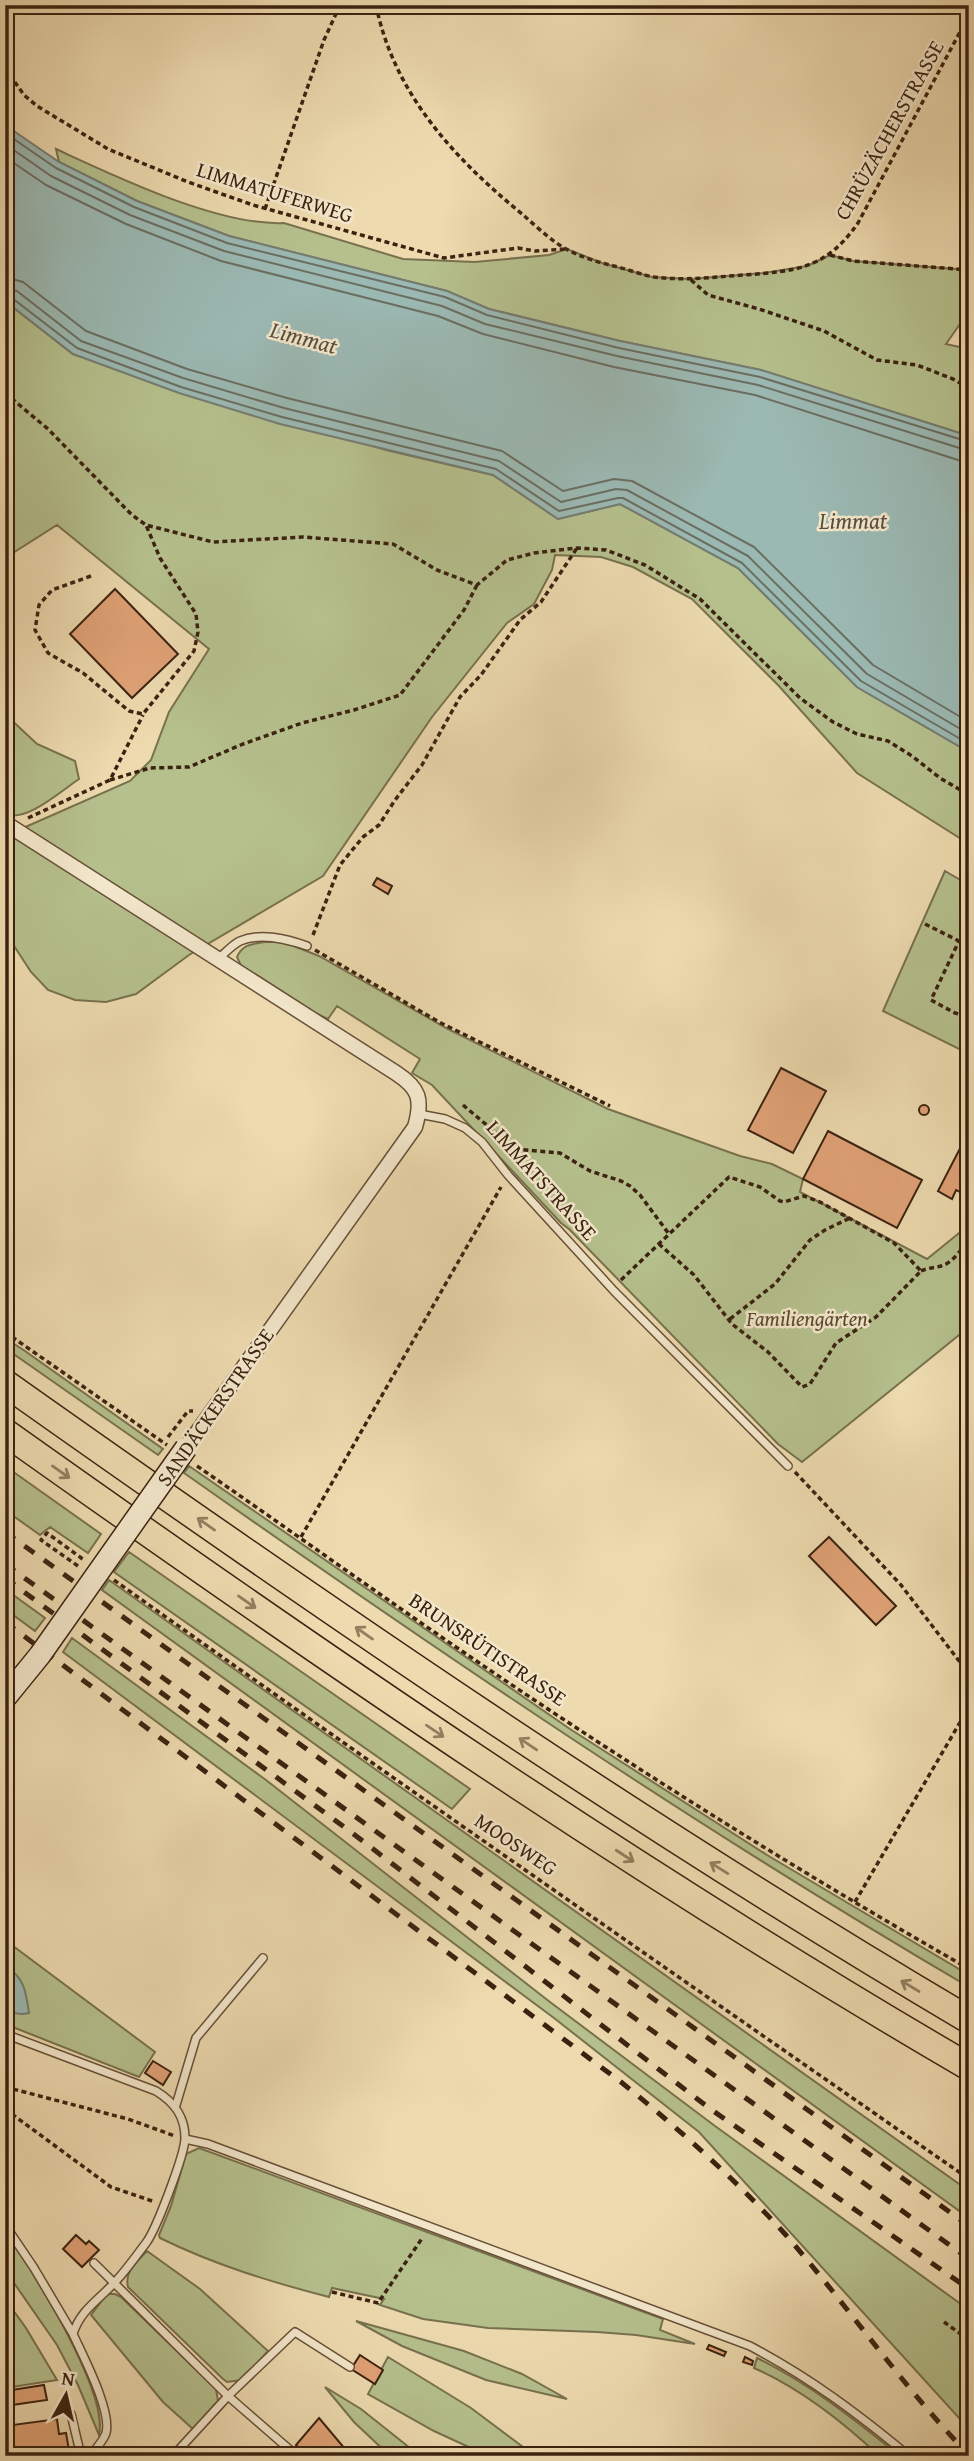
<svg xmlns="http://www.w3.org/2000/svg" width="974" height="2461" font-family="'Gentium Book Plus',serif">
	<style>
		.green { fill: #b5c08d; stroke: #78714e; stroke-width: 2 }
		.water { fill: #9bb9b3; stroke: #757d72; stroke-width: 2 }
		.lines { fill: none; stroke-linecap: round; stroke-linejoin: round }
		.shore { stroke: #6b6e62; stroke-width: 2 }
		.building { fill: #e0a276; stroke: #3b2210; stroke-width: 2 }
		.lane-casing { stroke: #685038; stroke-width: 10 }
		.street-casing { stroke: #685038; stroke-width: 17 }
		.highway-casing { stroke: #3b2210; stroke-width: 29 }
		.path { stroke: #3b2210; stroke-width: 3.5; stroke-dasharray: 5 3.5; stroke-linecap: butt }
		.lane { stroke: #f3e7cb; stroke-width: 7 }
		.street { stroke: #f3e7cb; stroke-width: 14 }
		.highway { stroke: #eddaaf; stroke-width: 26 }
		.rail { stroke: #3b2210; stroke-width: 5; stroke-dasharray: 12 12; stroke-linecap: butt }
		.secondary-bridge-casing { stroke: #3b2210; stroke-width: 24; stroke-linecap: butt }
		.secondary-bridge { stroke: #f3e7cb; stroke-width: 21 }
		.oneway { stroke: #947e60 }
		.labels { text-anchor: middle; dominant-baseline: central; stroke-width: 5; stroke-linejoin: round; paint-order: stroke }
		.street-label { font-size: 21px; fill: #3b2210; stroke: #f3e7cb }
		.park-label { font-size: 21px; font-style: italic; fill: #5a4a2f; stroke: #f3e7cb }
		.water-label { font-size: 23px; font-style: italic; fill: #584f41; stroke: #f3e7cb }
	</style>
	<rect width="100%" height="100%" fill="#eddaaf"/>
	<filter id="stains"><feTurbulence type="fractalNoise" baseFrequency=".00286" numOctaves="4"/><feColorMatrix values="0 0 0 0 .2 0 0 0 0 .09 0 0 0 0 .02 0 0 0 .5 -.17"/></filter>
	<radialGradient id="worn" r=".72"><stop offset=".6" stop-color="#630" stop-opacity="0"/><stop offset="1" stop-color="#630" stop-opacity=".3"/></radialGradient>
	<!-- green -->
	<path class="green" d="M56,149c61,28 162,77 228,74l119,36 72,3 74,-7 18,-6 35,14 50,14 38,2 74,-6 43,-7 23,-11 23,6 116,9v41l-23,33 23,5v87l-208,-66 -141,-29 -131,-32 -42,-18 -218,-55 -92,-35 -78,-39z
		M5,301l68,53 313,96 107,25 65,44 62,-15 118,64 119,119 112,65v92l-112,-71 -79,-88 -86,-86 -59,-32 -32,-10 -46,-2 -3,15 -18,34 -27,19 -75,94 -109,159 -134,79 -53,39 -30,8 -31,-2 -27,-10 -17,-18 -26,-40v-96l125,-55 21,-21 18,-48 40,-63 -152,-124 -52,33z
		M5,714l32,30 38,17 4,18c-18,12 -53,44 -74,35z
		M945,871l24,14v169l-86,-43z
		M265,942h19l35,14 129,73 160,80 132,47 32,8 31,15 -3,13 127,67 42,-34v102l-167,135 -24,-18 -209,-215 -8,-6 -129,-138 -20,-12 8,-14 -83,-53 -9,13 -17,-8 -69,-43 -5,-11c6,-13 15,-13 28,-15z
		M5,1338l20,13 138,98 -5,6 -153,-107z
		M5,1466l96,68 -13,19 -38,-26 -10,8 -35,-25z
		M189,1466l381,263 197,126 202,120v12c-270,-158 -529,-334 -785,-514z
		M129,1552l341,237 -18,20 -338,-237z
		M109,1580l860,611v27l-867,-628z
		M5,1589l40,29 -10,13 -30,-22z
		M72,1638l194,142 284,222 165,124 254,184v119l-270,-297 -145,-114 -491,-366z
		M5,1940l150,112 -16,25 -134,-53z
		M199,2148l464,171 -3,11 35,14 -59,-9 -39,-3 -109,-4 -65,-9 -43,-14 4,-6 -52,-11 -3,9c-58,-15 -114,-32 -169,-59l-1,-3 12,-29 15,-52z
		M5,2229c26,40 104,162 94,206l-21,-50 -21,-40 -52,-75z
		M147,2251l53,38 68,62 -26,29 -15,2 -5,-4 -94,-91c-4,-16 9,-25 19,-36z
		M107,2294h8l6,3 95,92 2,12 -25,28 -30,-27 -72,-87z
		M5,2299l21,29 31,52 -52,8z
		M356,2321l108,30 58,23 45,25 -81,-19 -84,-34z
		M388,2357l83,51 64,48h-47l-54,-25 -66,-37z
		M757,2358c53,26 97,61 143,98h-21c-38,-36 -78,-67 -125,-88z
		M325,2387l36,22 59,47h-30l-36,-34z"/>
	<!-- water -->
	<path class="water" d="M5,125l54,37 78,39 92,35 218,55 42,18 131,32 141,29 208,66v316l-112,-65 -119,-119 -118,-64 -62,15 -65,-44 -213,-51 -101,-31 -106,-39 -68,-53z
		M5,1967c20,9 21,27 24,46 -9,2 -18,1 -24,-7z"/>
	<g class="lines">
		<!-- shore -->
		<path class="shore" d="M5,133l51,35 78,39 93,36 218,54 42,18 132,33 141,29 209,65
			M5,144l46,32 79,39 94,36 218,55 43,18 132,32 141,29 211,66
			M5,157l41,28 80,39 95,37 217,55 45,18 131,33 141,28 203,65 11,2
			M5,277l18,5 63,49 101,38 100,29 215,53 61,40 51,-12 18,2 122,66 119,118 96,57
			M5,288l12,3 64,50 102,37 101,30 215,53 62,41 55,-13 11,1 121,66 119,118 102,60
			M5,297l7,1 65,50 104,39 101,30 214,52 63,42 59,-13h5l119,65 119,118 108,63"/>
	</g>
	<!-- building -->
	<path class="building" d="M115,589l63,65 -46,44 -62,-64z
		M377,878l15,8 -4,8 -15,-9z
		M781,1068l45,23 -33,62 -45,-23z
		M919 1110a5 5 0 1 1 10 0a5 5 0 1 1-10 0Z
		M828,1131l94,49 -25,48 -94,-49z
		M969,1131v65l-13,-6 -4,9 -14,-8z
		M829,1537l67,69 -20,19 -67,-69z
		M153,2061l18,11 -8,13 -18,-12z
		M76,2235l10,9 3,-3 10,9 -17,17 -19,-18z
		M709,2345l17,7 -2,4 -17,-7z
		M360,2355l23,15 -8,14 -24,-15z
		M745,2357l8,4 -1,4 -9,-3z
		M44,2385l3,15 -42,6v-15z
		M319,2418l32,38h-43l-12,-11z
		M57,2419l2,15 7,-1 4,23h-63l-2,-30z"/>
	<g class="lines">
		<!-- lane casing -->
		<g class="lane-casing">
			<path id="lane" d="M218,959c6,-5 14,-14 22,-18 21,-9 47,-2 67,5
				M419,1114l26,5 20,9 17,14 26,33 106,116 174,175
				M5,2034l151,57c18,11 29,25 29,47 0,16 -29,92 -39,105 -10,13 -19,26 -30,38 -16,18 -36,29 -43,53 10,22 39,77 33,99 -2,7 -11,16 -15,23
				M176,2105l20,-67 67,-80
				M185,2139l23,5 542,202c60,32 106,66 159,110
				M5,2225l29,43 39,66
				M94,2263l134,133 69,60
				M71,2414l10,42
				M173,2456l55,-60 67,-64 55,35"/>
		</g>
		<!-- street casing -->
		<g class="street-casing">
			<path id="street" d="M5,823l391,250c23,15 27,26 19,54l-229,321"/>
		</g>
		<!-- highway casing -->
		<g class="highway-casing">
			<path id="highway" d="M5,1383c315,223 632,441 964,637
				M5,1432c314,223 631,441 964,635"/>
		</g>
		<!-- path -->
		<path class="path" d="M376,5c18,89 78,153 146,209 14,12 29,27 46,36 15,8 33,13 50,17 12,3 24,8 36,10 30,4 60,0 90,-2 53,-4 82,-6 114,-52l111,-208
			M5,68l19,27 13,11 71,43 80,33 65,23 191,53 74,-10 17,3 31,-2
			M265,209l59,-169 16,-35
			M830,255l23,6 116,9
			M691,280l17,15 51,14 65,22 53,29 40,5 36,14 16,9
			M5,393l43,36 84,86 14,10 67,17 90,-5 90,7 44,26 40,15 30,-25 27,-7 43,-5 29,2 39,15 55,34 100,99 33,24 24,12 31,7 24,15 28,22 29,17
			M91,576l-39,14 -13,15 -4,25 13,23 35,20 46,38 14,3 51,-63 4,-19 -2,-18 -36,-56 -14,-33
			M110,780l40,-12 39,-1 54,-23 59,-21 52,-13 46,-15 64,-85 13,-25
			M28,818l82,-38 33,-65
			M925,924l34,17
			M313,935l27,-70 23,-28 16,-12 16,-25 27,-35 38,-68 21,-22 39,-55 21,-18 36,-54
			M969,946l-10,-5 -28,59 24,13 14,4
			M315,950l126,73 169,83
			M463,1105l52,44 45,4 30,18 31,10 9,5 10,9 29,39
			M921,1271c9,-4 16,-3 23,-6 10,-4 18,-17 25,-25
			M621,1280l108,-103 31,10 20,14 4,1 20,-6 16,6 74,41 27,28 -45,46 -40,26 -26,41 -8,3 -34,-35 -36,-28 -38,-49 -35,-31
			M730,1319l45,-35 35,-44 15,-10 25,-12
			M5,1332l162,113
			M168,1437l20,-26h5
			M197,1466c93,64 184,130 278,194 160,109 325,212 494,309
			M795,1472l106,113 68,89
			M301,1537l200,-350
			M78,1566l-37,-26 6,-7 37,27
			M114,1580c283,202 569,400 855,599
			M855,1902l114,-195
			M5,2087l123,32 47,17
			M5,2109l106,78 44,15
			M332,2292l46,11 45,-66
			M944,2322l25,18"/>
		<!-- lane -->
		<use href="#lane" class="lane"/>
		<!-- street -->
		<use href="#street" class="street"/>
		<!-- highway -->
		<use href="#highway" class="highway"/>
		<!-- rail -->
		<path class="rail" d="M5,1532l964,694
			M5,1564l964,695
			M5,1578l346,254 358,276 260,181
			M5,1622l616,460c58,47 114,97 164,152 63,72 117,152 184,221"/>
		<!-- secondary-bridge casing -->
		<g class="secondary-bridge-casing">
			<path id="secondary-bridge" d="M5,1698l35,-43 146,-207"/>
		</g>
		<!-- secondary-bridge -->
		<use href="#secondary-bridge" class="secondary-bridge"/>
	</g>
	<!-- one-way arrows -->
	<defs><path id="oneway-shaft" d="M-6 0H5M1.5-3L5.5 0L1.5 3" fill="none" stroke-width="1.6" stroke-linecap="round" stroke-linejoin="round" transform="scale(1.75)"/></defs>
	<g class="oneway">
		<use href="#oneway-shaft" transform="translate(61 1472) rotate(35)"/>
		<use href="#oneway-shaft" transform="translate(206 1524) rotate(-145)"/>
		<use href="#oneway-shaft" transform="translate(247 1602) rotate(35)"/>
		<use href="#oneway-shaft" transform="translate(364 1633) rotate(-145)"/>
		<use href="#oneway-shaft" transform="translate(435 1731) rotate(34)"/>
		<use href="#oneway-shaft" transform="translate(528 1744) rotate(-146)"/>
		<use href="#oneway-shaft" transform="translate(625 1856) rotate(33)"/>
		<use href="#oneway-shaft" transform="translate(719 1868) rotate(-148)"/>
		<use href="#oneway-shaft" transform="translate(910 1986) rotate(-149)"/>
	</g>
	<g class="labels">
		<!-- street labels -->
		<g class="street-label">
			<text transform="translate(889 130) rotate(-61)">CHRÜZÄCHERSTRASSE</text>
			<text transform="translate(275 192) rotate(17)">LIMMATUFERWEG</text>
			<text transform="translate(542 1180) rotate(48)">LIMMATSTRASSE</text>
			<text transform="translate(215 1407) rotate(-55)">SANDÄCKERSTRASSE</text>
			<text transform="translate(488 1649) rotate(34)">BRUNSRÜTISTRASSE</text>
			<text transform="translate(516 1844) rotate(34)">MOOSWEG</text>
		</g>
		<!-- park labels -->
		<g class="park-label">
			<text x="807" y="1318">Familiengärten</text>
		</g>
		<!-- water labels -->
		<g class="water-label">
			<text transform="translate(304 337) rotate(15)">Limmat</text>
			<text x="853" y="520">Limmat</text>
		</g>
	</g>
	<!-- margin -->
	<rect width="974" height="2461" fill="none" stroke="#eddaaf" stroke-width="28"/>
	<rect x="7" y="7" width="960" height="2447" fill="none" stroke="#3b2210" stroke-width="3.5"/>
	<rect x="14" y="14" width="946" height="2433" fill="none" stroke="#3b2210" stroke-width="2"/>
	<!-- north arrow -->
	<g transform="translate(66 2395) rotate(8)" stroke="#f3e7cb" stroke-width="5" paint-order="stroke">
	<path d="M0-5L12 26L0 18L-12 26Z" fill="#3b2210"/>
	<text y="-10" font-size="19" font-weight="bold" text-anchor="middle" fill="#3b2210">N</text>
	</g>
	<rect width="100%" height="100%" filter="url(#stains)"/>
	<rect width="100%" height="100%" fill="url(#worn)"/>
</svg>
